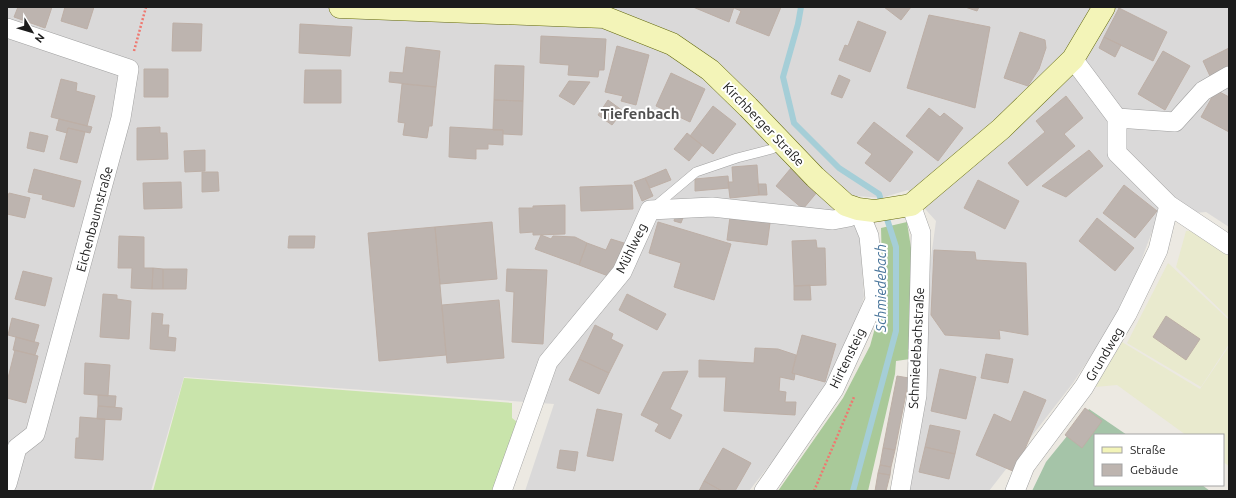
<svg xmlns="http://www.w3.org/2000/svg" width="1236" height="498" font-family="Ubuntu,sans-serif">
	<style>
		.residential { fill: #dad9d9 }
		.farmland { fill: #e9eace }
		.grass { fill: #c9e4ab }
		.forest { fill: #a9c999 }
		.cemetery { fill: #a5c4a8 }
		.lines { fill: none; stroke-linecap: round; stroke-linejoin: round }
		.stream { stroke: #a5ced7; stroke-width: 6 }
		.building { fill: #bdb4af; stroke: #bdafa6 }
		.service-casing { stroke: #a0a0a0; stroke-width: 10 }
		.minor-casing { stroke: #a0a0a0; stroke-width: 20 }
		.secondary-casing { stroke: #63690c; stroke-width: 23 }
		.path { stroke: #ef7870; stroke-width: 2.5; stroke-dasharray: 2 2; stroke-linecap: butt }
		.service { stroke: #fff; stroke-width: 9 }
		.minor { stroke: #fff; stroke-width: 19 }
		.secondary { stroke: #f3f4b8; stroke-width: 22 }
		.labels { text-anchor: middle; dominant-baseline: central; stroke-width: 4; stroke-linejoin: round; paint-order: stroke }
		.street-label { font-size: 13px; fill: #1c1c1c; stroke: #fff }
		.water-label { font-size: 14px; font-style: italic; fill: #4d789d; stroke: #fff }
		.quarter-label { font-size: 15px; font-weight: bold; fill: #4f4f4f; stroke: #fff }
	</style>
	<rect width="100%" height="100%" fill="#ece9e2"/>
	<!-- residential -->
	<path class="residential" d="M7,7h1222v220l-23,-15 -48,4 -34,90 -51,77 -84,108h-90l37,-270 -28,-31 -27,8 -24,-2 7,101 -12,39 -28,60 -75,95h-224l29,-87 -370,-27 -33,114h-144z"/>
	<!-- farmland -->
	<path class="farmland" d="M1196,230l33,22v66l-53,-51 10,-36z
		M1168,263l61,57v24l-28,43 -74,-44z
		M1122,342l78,47 29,-43v120l-6,-4v-27h-37l-69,-50 -22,2z"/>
	<!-- grass -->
	<path class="grass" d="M184,378l328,25v15l10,8 -24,65h-345z"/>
	<!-- forest -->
	<path class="forest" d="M907,222l10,65 -7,72 -14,2 -1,13 -27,117h-90l65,-93 27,-52 13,-47 -2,-71z"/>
	<!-- cemetery -->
	<path class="cemetery" d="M1089,409l38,26h-32v50h107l8,6h-178l14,-29z"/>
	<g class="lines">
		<!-- stream -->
		<path class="stream" d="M801,7l-3,17 -15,53 11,46 45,45 40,26 17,53v84l-43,160"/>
	</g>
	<!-- building -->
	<path class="building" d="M18,7h34l-7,21 -31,-11z
		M65,7h29l-7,22 -26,-8z
		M693,7h41l-5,15z
		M734,7h47l-12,29 -33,-13 5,-12 -7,-3z
		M884,7h27l-10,13z
		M965,7h14l-2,4z
		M1119,8l48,24 -14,29 -49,-24z
		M929,15l61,12 -15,81 -68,-20z
		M858,21l28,11 -16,40 -31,-12 6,-15 3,1z
		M173,23l29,1 -1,27h-29z
		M300,24l52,3 -2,29 -51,-3z
		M1020,32l25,8 1,8 -7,21 -11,17 -24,-8z
		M541,36l65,3 -2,31h-5l-1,7 -30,-2 1,-10 -29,-2z
		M1104,37l17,8 -6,12 -16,-9z
		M617,46l32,9 -13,50 -15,-4 2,-5 -18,-4z
		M406,47l34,4 -4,36 -47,-5 1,-10 13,1z
		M1229,48v19l-19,9 -7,-15z
		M1163,51l27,15 -25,44 -27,-16z
		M495,65l29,1 -1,35 -29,-1z
		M144,69h24v28h-24z
		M305,70h36v33h-37z
		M671,73l34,16 -15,33 -34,-16z
		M839,75l11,5 -8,18 -11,-4z
		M61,79l16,4 -1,8 19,5 -8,30 -36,-9z
		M569,81l21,1 -16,23 -15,-9z
		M402,84l34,3 -4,39h-3l-2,12 -24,-3 2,-12 -7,-1z
		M1216,90l13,7v35l-28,-15z
		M1066,96l17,22 -19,16 11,12 -48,40 -19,-23 37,-31 -9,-11z
		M494,100l29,1 -1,34 -19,-1v-4h-10z
		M608,100l15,11 -11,14 -14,-10z
		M713,106l23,18 -23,30 -23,-18z
		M929,108l11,9 4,-4 19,15 -25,33 -32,-25z
		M59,119l33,8 -2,6 -22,-5 -1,5 -11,-3z
		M874,122l39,30 -23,30 -25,-19 7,-9 -15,-11z
		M160,127v6h7l1,26 -31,1v-32z
		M450,127l53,3v15l-15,-1v5h-12v10l-27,-2z
		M68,128l17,4 -8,31 -17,-4z
		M30,132l18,4 -4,16 -17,-4z
		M687,133l15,12 -13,16 -15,-12z
		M205,150v21l-20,1 -1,-21z
		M1089,150l14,16 -37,31 -24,-11z
		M757,165l2,30 -29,3 -2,-16h5l-1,-15z
		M791,168l27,23 -15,18 -27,-23z
		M34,169l47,12 -7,26 -32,-8 1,-4 -15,-3z
		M666,169l5,11 -21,8 -5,-10z
		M202,172h16l1,19 -17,1z
		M728,176l1,12 -34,3v-12z
		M645,178l8,18 -11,5 -8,-19z
		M978,180l41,21 -14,28 -41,-21z
		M181,182l1,26 -38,1 -1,-26z
		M758,184h8l1,11h-8z
		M632,185l1,24 -52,2 -1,-24z
		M1124,185l33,26 -22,27 -32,-25z
		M9,193l21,5 -5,20 -18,-4v-14z
		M565,205v29l-32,1v-3l-13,1 -1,-25h14v-2z
		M676,213l8,2 -3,8 -7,-2z
		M730,217l40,6 -3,22 -40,-5z
		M1097,218l37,30 -19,23 -36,-30z
		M492,222l5,57 -57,5 -5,-57z
		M658,222l73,22 -17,56 -40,-13 7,-24 -32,-10z
		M435,227l11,128 -67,6 -11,-128z
		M541,235l10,4 2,-3 22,1 12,6 -8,22 -44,-16z
		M119,236l25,1v31h9l-1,21 -21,-1 1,-20h-14z
		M289,236h26l-1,12h-26z
		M611,239l13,4 -13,34 -32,-12 8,-22 19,7z
		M816,240l1,8h8l1,37 -32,1 -2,-45z
		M934,250l41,2 1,8 50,3 2,72 -29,-5 1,9 -55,-4 -14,-20z
		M153,268l10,1v20h-11z
		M163,269h24l-1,20h-23z
		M507,269l40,1 -4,74 -31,-2 2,-50 -8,-1z
		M23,271l29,7 -7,28 -30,-7z
		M810,285l1,15h-17v-14z
		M103,294l14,1v4l14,2 -2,38 -29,-2z
		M627,294l39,20 -9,16 -38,-20z
		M499,300l5,58 -57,5 -5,-58z
		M152,313l11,1 -1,11h7l-1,12 8,1 -1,13 -25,-2z
		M1166,316l34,23 -14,21 -33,-23z
		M12,318l27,7 -5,17 -26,-7z
		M595,325l18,9 -2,5 12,6 -14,28 -30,-14z
		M802,335l34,9 -11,38 -33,-9z
		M16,337l23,6 -4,12 -22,-5z
		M755,348l23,1 18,6 -4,18 3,1 -1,6 -14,-3 -1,14 7,1 -1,10h11l-1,13 -71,-4 2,-34h-27v-17l55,3z
		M15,350l23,6 -12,47 -19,-5v-16z
		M986,354l27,5 -5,24 -27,-5z
		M579,359l30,14 -10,21 -30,-14z
		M85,363l25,2 -2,31 -24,-2z
		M940,369l36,8 -10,42 -35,-8z
		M688,371l-18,38 12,6 -12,24 -15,-8 4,-7 -18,-9 22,-43z
		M897,376l12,2 -14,72 -12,-2z
		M1024,391l22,9 -31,72 -39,-17 18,-41 17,8z
		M98,395l18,1 -1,11 -17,-1z
		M98,406l24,2 -1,12 -24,-1z
		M1085,408l17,13 -20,27 -17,-13z
		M597,409l25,5 -9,47 -26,-5z
		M80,417l25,2 -2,41 -28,-2 1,-20h3z
		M930,425l30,6 -5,23 -30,-7z
		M925,447l30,7 -6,25 -30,-7z
		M723,448l28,15 -16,28h-13l-18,-10z
		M883,448l12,2 -4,17 -11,-2z
		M560,450l18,2 -3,19 -18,-3z
		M880,465l11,2 -1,8 -12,-2z
		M878,473l12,2 -4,16h-11z
		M704,481l18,10h-23z"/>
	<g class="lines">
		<!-- service casing -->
		<g class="service-casing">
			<path id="service" d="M653,208l43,-36 41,-14 35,-9 10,-6"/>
		</g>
		<!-- minor casing -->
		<g class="minor-casing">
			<path id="minor" d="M7,28l122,41 -8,49 -86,316 -18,14 -10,36
				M1073,59l44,59 58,4 28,-31 26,-15
				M1169,205l60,40
				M502,491l46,-129 74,-90 28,-62 62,-3 121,13 16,-3 9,-8 11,27 6,64 -41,89 -70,102
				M900,491l17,-96 4,-162 -10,-28
				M1015,491l10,-25 59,-79 43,-73 31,-64 11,-45 -52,-52v-35"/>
		</g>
		<!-- secondary casing -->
		<g class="secondary-casing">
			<path id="secondary" d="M340,7l264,10 68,27 38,26 38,37 67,70 31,28 12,4 16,2 37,-6 90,-76 72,-70 31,-52"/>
		</g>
		<!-- path -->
		<path class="path" d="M134,51l12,-44
			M814,491l40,-94"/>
		<!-- service -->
		<use href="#service" class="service"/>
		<!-- minor -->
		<use href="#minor" class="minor"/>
		<!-- secondary -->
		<use href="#secondary" class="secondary"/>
	</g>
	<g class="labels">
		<!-- street labels -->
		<g class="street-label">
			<text transform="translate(764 124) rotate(46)">Kirchberger Straße</text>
			<text transform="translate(94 219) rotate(-75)">Eichenbaumstraße</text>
			<text transform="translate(631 248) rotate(-64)">Mühlweg</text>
			<text transform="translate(916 348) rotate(-87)">Schmiedebachstraße</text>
			<text transform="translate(1104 354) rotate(-59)">Grundweg</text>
			<text transform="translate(847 358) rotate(-64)">Hirtensteig</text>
		</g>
		<!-- water labels -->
		<g class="water-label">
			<text transform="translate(881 288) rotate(-90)">Schmiedebach</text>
		</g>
		<!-- quarter labels -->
		<g class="quarter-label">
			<text x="640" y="113">Tiefenbach</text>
		</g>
	</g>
	<!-- border -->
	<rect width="1236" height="498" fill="none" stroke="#1c1c1c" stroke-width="16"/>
	<!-- legend -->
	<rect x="1094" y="434" width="130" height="52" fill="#ffffff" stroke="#a4a4a4"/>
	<rect x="1102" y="447" width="20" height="6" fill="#f3f4b8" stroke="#a4a4a4"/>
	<text x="1130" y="454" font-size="12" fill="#1c1c1c">Straße</text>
	<rect x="1102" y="464" width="20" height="12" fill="#bdb4af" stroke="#a4a4a4"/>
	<text x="1130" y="474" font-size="12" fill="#1c1c1c">Gebäude</text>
	<!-- north arrow -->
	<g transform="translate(32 32) rotate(128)" stroke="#ffffff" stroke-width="3" paint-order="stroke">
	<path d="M0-3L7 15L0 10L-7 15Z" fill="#1c1c1c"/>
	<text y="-6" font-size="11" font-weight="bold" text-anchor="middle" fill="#1c1c1c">N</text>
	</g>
</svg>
